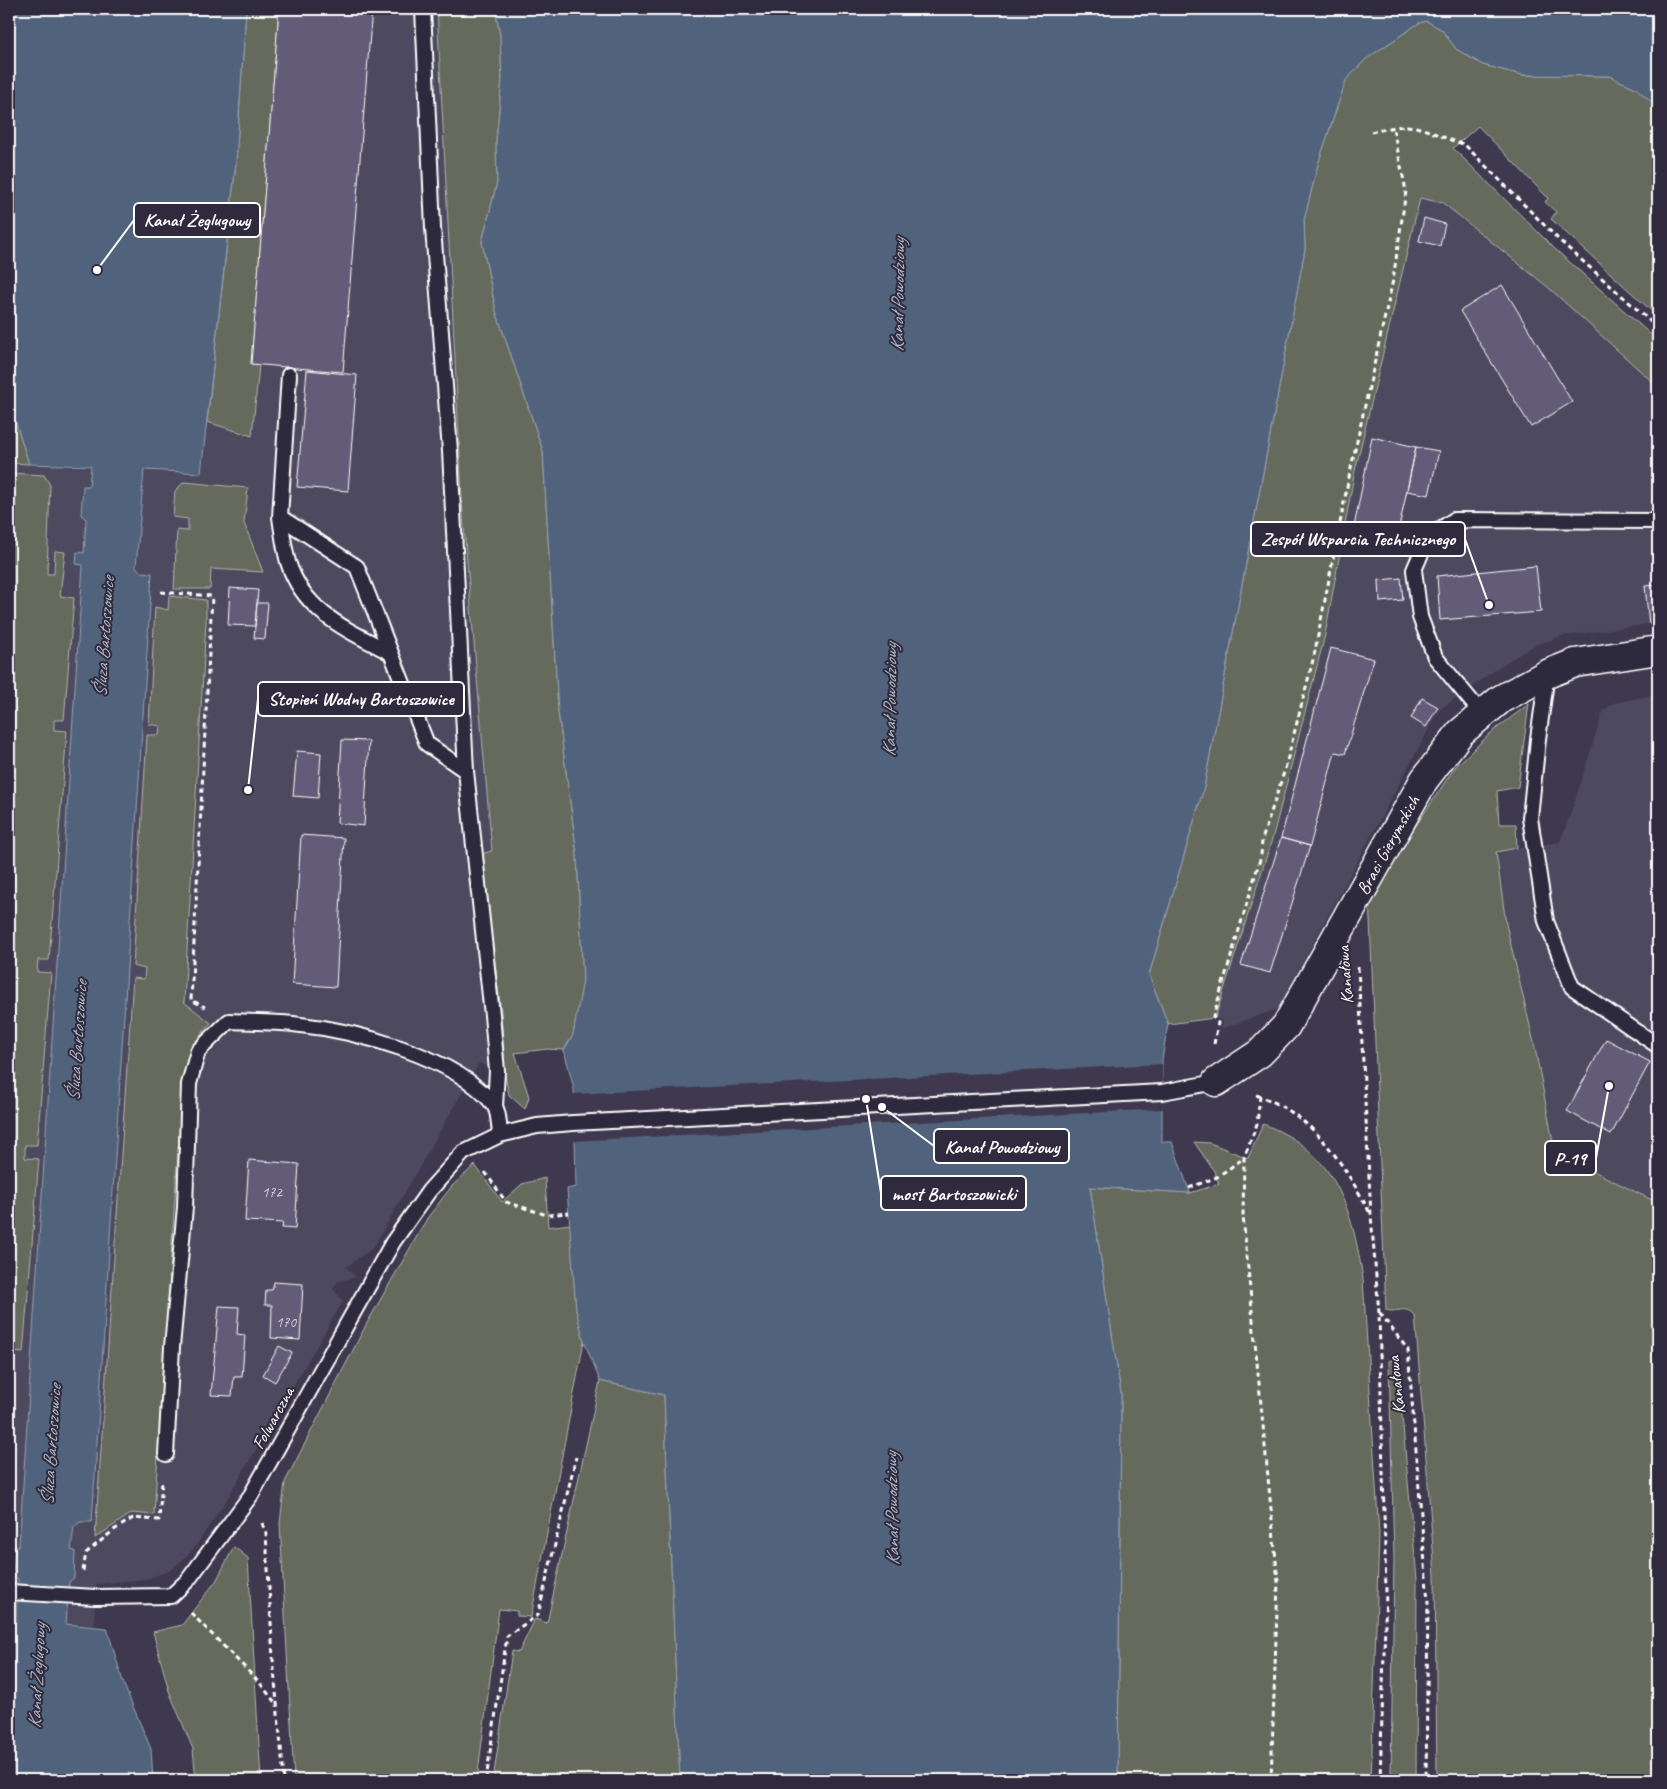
<svg xmlns="http://www.w3.org/2000/svg" width="1667" height="1789" font-family="Caveat,sans-serif">
	<style>
		.built { fill: #4e485f }
		.green { fill: #656a5d; stroke: #b2b4ae }
		.water { fill: #51647c; stroke: #97a2b0 }
		.pier { fill: #3f394f }
		.building { fill: #635c79; stroke: #fff }
		.lines { fill: none; stroke-linecap: round; stroke-linejoin: round }
		.service-casing { stroke: #fff; stroke-width: 18 }
		.minor-casing { stroke: #fff; stroke-width: 31 }
		.path { stroke: #fff; stroke-width: 3; stroke-dasharray: 5 4; stroke-linecap: butt }
		.service { stroke: #2f2a3d; stroke-width: 14 }
		.minor { stroke: #2f2a3d; stroke-width: 28 }
		.labels { text-anchor: middle; dominant-baseline: central; stroke-width: 4; stroke-linejoin: round; paint-order: stroke }
		.number-label { font-size: 15px; fill: #d8d6de }
		.street-label { font-size: 18px; fill: #fff; stroke: #2f2a3d }
		.water-label { font-size: 19px; font-style: italic; fill: #b1b9c4; stroke: #2f2a3d }
		.leader { fill: none; stroke: #fff; stroke-width: 2 }
		.callout-dot { fill: #fff; stroke: #2f2a3d; stroke-width: 2 }
		.callout { fill: #2f2a3d; stroke: #fff; stroke-width: 2 }
		.callout-label { font-size: 19px; text-anchor: middle; font-weight: bold; fill: #fff }
	</style>
	<rect width="100%" height="100%" fill="#3f394f"/>
	<filter id="ink" filterUnits="userSpaceOnUse"><feTurbulence type="fractalNoise" baseFrequency=".02" numOctaves="2"/><feDisplacementMap in="SourceGraphic" scale="10" xChannelSelector="R" yChannelSelector="G"/><feConvolveMatrix kernelMatrix="1 2 1 2 8 2 1 2 1" color-interpolation-filters="sRGB"/></filter>
	<g filter="url(#ink)">
		<!-- built -->
		<path class="built" d="M246,9h191l26,507 49,563 -33,-16 -106,185 -27,19 10,10 -19,5 -4,7 10,12 -116,198 -34,51 -22,20 -24,9 -51,5 -2,41 -85,-2v-1160l192,10 35,-311z
			M1420,197l23,6 106,85 109,99v198l-13,1 4,38 -86,12 -28,9 -30,18 -66,47 -161,299 -57,20 2,-8 -8,-3 58,-182 52,-201 29,-160z
			M1658,694v509l-103,-51 -21,-109 -28,-119 -10,-72 64,-10 14,-38 29,-93 11,-8z"/>
		<!-- green -->
		<path class="green" d="M246,9h33l-28,355 8,1 -7,71 -45,-14 29,-260z
			M437,9h58l5,26 2,44 -6,62 1,42 -15,59 14,69 47,140 15,260 19,143 6,127 -10,54 -9,15 -17,-1 -32,4 14,44 -4,12 -16,-14 -4,-19 -4,-65 -20,-157 11,-3 -29,-335z
			M1427,21l15,9 14,19 27,16 39,10 87,1 27,12 22,20v209l-107,-98 5,-7 -11,-10 3,-4 -70,-72 -25,22 103,102 102,91v46l-109,-99 -106,-85 -23,-5 -66,277 -29,160 -52,201 -58,182 -47,6 -19,-49 55,-188 101,-538 -1,-29 14,-56 28,-84 20,-21 53,-36z
			M9,401l20,63 -20,-1z
			M9,473l35,2 6,10 -3,89h7l1,-23 10,1 -5,44 14,2 -10,122h-10v10l13,1 -18,229h-11l-1,12 14,1 -14,172h-12v13l14,1 -16,194 -10,-1v7l-4,2z
			M184,482l64,6 -4,35 19,49 -52,-3 -1,20h-36l3,-59 11,1v-12l-15,-2 2,-26z
			M169,596l37,4v22l-22,380 27,21c-20,22 -26,37 -29,67l-28,425 -22,-2 -37,25 38,-560 11,1 1,-10 -12,-3 14,-231h12l1,-9 -11,-2 6,-117 13,3z
			M1529,704l-11,83 -21,4 2,33h17l1,24 -21,4 10,72 28,119 21,109 103,51v577h-221l-2,-205 -20,-260c-13,-11 -16,-1 -29,-5l-17,-414 86,-129 38,-36z
			M1263,1124c74,28 89,85 100,155l16,255 -8,246h-253l3,-386 -31,-207 100,6 29,-9 -5,-13 -20,-29 16,1 38,15z
			M475,1165l27,37 20,-18 23,-6 3,49 22,-3 6,86 8,31 -53,276 -14,-1v-5l-18,-2 -22,171h-183l-14,-257 5,-41 82,-159 61,-106 24,-31z
			M1394,1359l3,3 20,217 -1,201h-25l3,-222 -5,-197z
			M600,1381l64,14 16,385h-187l19,-129 7,1 16,-33 12,4z
			M234,1547l14,11 13,222h-65l-3,-31 -24,-58 -16,-59 29,-7 34,-44z"/>
		<!-- water -->
		<path class="water" d="M9,9h237l-10,153 -35,311 -57,-3 -8,97 5,5 11,1 -60,949h-12l-6,5 -3,23 4,1 -1,27 -5,4 -3,42 41,4 17,57 27,64 2,31h-144v-157l7,-1 2,-43 -5,-4 2,-29h4l64,-981 -7,-1 1,-12 7,1 2,-34 -5,-4 2,-29h6l2,-20 -62,-2 -20,-63z
			M495,9h1163v99l-22,-20 -27,-12 -87,-1 -39,-10 -27,-16 -14,-19 -15,-9 -8,2 -53,36 -20,21 -28,84 -14,56 1,29 -101,538 -55,188 19,49 -6,36v82h10l18,51 -100,-6 31,207 -3,386h-438l-16,-385 -64,-14 -16,-40 -8,-31 -9,-121 9,-2 -2,-98 -10,-39 9,-15 10,-55 -6,-126 -19,-143 -15,-260 -47,-140 -14,-69 15,-59 -1,-42 6,-62 -2,-44z"/>
		<!-- pier -->
		<path class="pier" d="M1162,1064l1,45 -589,32 -2,-47z"/>
		<!-- building -->
		<path class="building" d="M279,9h93l-29,363 -92,-8z
			M1424,218l21,6 -5,22 -21,-5z
			M1502,285l70,117 -41,25 -71,-116z
			M307,370l50,5 -9,116 -51,-4z
			M1372,437l44,10 -21,100 -43,-10z
			M1416,447l23,4 -10,44 -22,-4z
			M1536,566l5,46 -101,8 -3,-44z
			M1401,578l2,22 -23,2 -1,-22z
			M1658,585v38l-9,1 -4,-38z
			M230,588l28,2 -3,36 -27,-1z
			M257,603h11l-3,36 -11,-1z
			M1331,648l43,11 -29,95 -10,-2 -25,94 -29,-8z
			M1422,698l16,9 -12,20 -15,-9z
			M342,740l27,1 -5,85 -27,-3z
			M297,751l24,2 -3,45 -25,-2z
			M301,835l43,3 -8,149 -44,-3z
			M1281,838l29,8 -40,127 -29,-8z
			M1606,1039l44,23 -39,73 -44,-24z
			M249,1160l50,4 -4,65 -13,-1 1,-5 -38,-2z
			M274,1282l29,2 -3,56 -29,-2 1,-33h-7l1,-15h6z
			M219,1306l20,1 -2,27 8,1 -3,42h-8l-2,19 -21,-1z
			M279,1346l13,7 -17,29 -12,-7z"/>
		<g class="lines">
			<!-- service casing -->
			<g class="service-casing">
				<path id="service" d="M423,9l10,219 17,223 16,320 26,244 5,56 -2,36
					M289,375l-9,142 77,50 70,177 39,27
					M280,517c2,14 4,31 8,45 16,51 60,68 103,91
					M1547,674l-9,65 -8,79 16,103 26,66 86,59
					M1482,714l-47,-57 -15,-40 -6,-47 14,-33 26,-17 204,1
					M166,1454l6,-107 13,-140 4,-123 9,-33 31,-30c21,1 43,1 64,3 60,6 163,32 201,81 5,7 5,21 6,30
					M9,1592l86,5 76,-1 17,-16 63,-85 142,-253 36,-51 34,-38 37,-18 37,-9 36,-3 589,-31 54,-10"/>
			</g>
			<!-- minor casing -->
			<g class="minor-casing">
				<path id="minor" d="M1216,1082l44,-29 26,-27 138,-246 36,-47 41,-34 46,-25 28,-11 83,-13"/>
			</g>
			<!-- path -->
			<path class="path" d="M1371,132c11,-2 24,-6 36,-6 20,1 38,14 57,18l95,96 99,88
				M161,592l51,4 -21,404 14,7
				M1358,967l13,248 8,98 7,278 -6,189
				M1214,1044l4,-21 -5,-6 48,-161 1,-16 23,-71 29,-113 35,-179 44,-197 13,-89 -13,-63
				M1256,1095c58,19 88,69 115,120
				M1260,1096l-3,28 -13,34 -1,58 35,366 -7,198
				M485,1172l21,30 41,13 22,-2
				M1189,1188l28,-11 27,-19
				M1380,1313l28,37 20,252 -2,178
				M262,1523l4,10 7,126 11,121
				M83,1571l3,-18 28,-23 19,-12 26,2 3,-40
				M191,1613l68,69 18,23
				M486,1780l21,-144 31,-21 38,-158"/>
			<!-- service -->
			<use href="#service" class="service"/>
			<!-- minor -->
			<use href="#minor" class="minor"/>
		</g>
	</g>
	<g class="labels">
		<!-- number labels -->
		<g class="number-label">
			<text x="272" y="1192">172</text>
			<text x="286" y="1322">170</text>
		</g>
		<!-- street labels -->
		<g class="street-label">
			<text transform="translate(1388 845) rotate(-61)">Braci Gierymskich</text>
			<text transform="translate(1345 975) rotate(-94)">Kanałowa</text>
			<text transform="translate(1396 1385) rotate(-96)">Kanałowa</text>
			<text transform="translate(273 1418) rotate(-61)">Folwarczna</text>
		</g>
		<!-- water labels -->
		<g class="water-label">
			<text transform="translate(898 295) rotate(-89)">Kanał Powodziowy</text>
			<text transform="translate(104 637) rotate(-86)">Śluza Bartoszowice</text>
			<text transform="translate(890 700) rotate(-89)">Kanał Powodziowy</text>
			<text transform="translate(77 1041) rotate(-86)">Śluza Bartoszowice</text>
			<text transform="translate(51 1445) rotate(-86)">Śluza Bartoszowice</text>
			<text transform="translate(892 1509) rotate(-91)">Kanał Powodziowy</text>
			<text transform="translate(37 1676) rotate(-87)">Kanał Żeglugowy</text>
		</g>
	</g>
	<!-- callouts -->
	<path class="leader" d="M97 270L134 220M1489 605L1465 539M248 790L258 699M882 1107L934 1146M1609 1086L1596 1158M866 1099L881 1193"/>
	<g class="callout-dot">
		<circle cx="97" cy="270" r="5"/>
		<circle cx="1489" cy="605" r="5"/>
		<circle cx="248" cy="790" r="5"/>
		<circle cx="882" cy="1107" r="5"/>
		<circle cx="1609" cy="1086" r="5"/>
		<circle cx="866" cy="1099" r="5"/>
	</g>
	<g class="callout">
		<rect x="134" y="203" width="126" height="34" rx="5"/>
		<rect x="1251" y="522" width="214" height="34" rx="5"/>
		<rect x="258" y="682" width="206" height="34" rx="5"/>
		<rect x="934" y="1129" width="135" height="34" rx="5"/>
		<rect x="1545" y="1141" width="51" height="34" rx="5"/>
		<rect x="881" y="1176" width="145" height="34" rx="5"/>
	</g>
	<g class="callout-label">
		<text x="197" y="226">Kanał Żeglugowy</text>
		<text x="1358" y="545">Zespół Wsparcia Technicznego</text>
		<text x="361" y="705">Stopień Wodny Bartoszowice</text>
		<text x="1002" y="1153">Kanał Powodziowy</text>
		<text x="1570" y="1165">P-19</text>
		<text x="954" y="1200">most Bartoszowicki</text>
	</g>
	<!-- margin -->
	<rect width="1667" height="1789" fill="none" stroke="#2f2a3d" stroke-width="30"/>
	<rect x="15" y="15" width="1637" height="1759" fill="none" stroke="#fff" stroke-width="2" filter="url(#ink)"/>
</svg>
